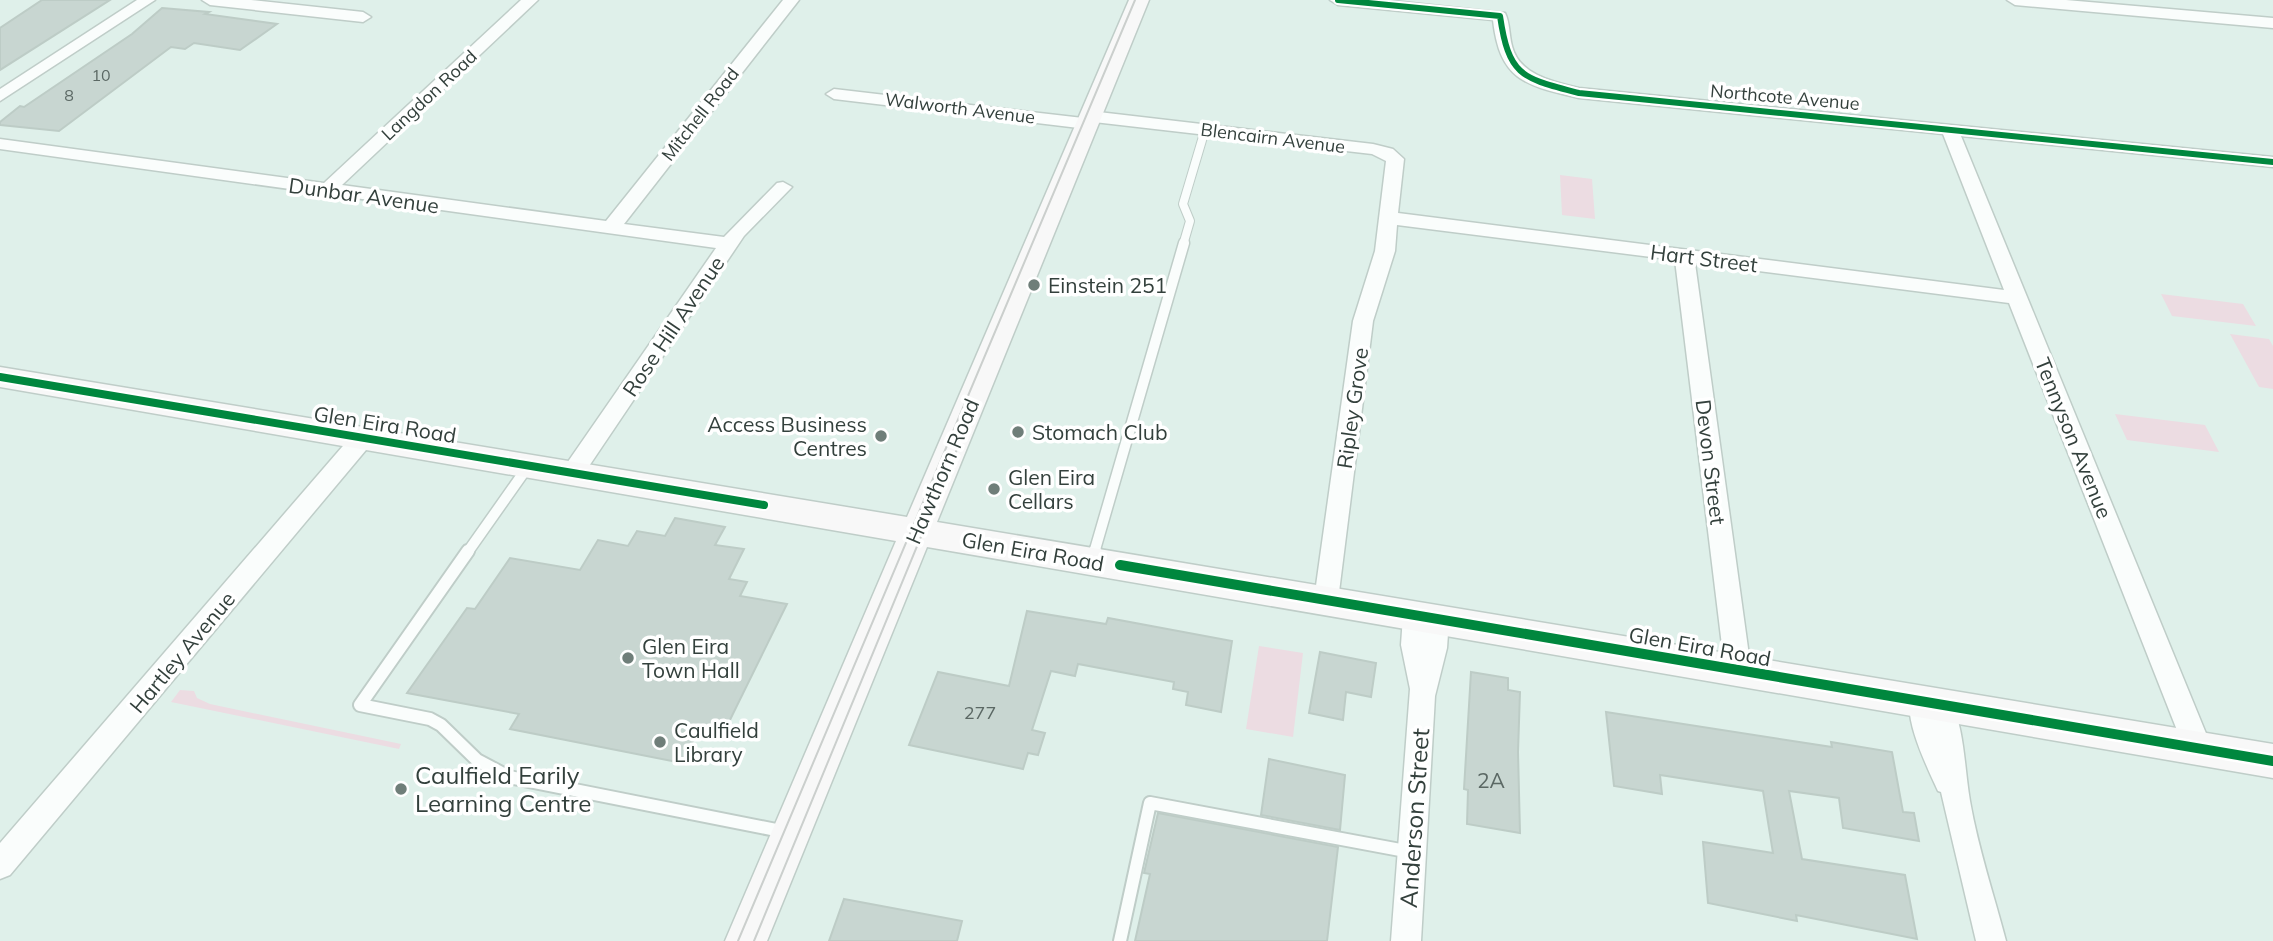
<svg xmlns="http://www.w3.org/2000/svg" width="2273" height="941" font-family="Mulish,sans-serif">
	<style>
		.green { fill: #ecdce2 }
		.building { fill: #c8d6d1; stroke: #bdccc6; stroke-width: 2 }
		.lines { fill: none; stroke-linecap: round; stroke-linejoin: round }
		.lane-far2-casing { stroke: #bfcdc8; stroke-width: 10 }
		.lane-far1-casing { stroke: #bfcdc8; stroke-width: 13 }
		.lane-casing { stroke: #bfcdc8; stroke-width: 16 }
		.street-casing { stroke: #bfcdc8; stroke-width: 3 }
		.secondary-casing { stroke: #bfcdc8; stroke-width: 3 }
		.lane-far2 { stroke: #fafdfc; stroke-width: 8 }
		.lane-far1 { stroke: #fafdfc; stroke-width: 10 }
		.lane { stroke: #fafdfc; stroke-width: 12 }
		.street { fill: #fafdfc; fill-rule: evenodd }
		.secondary { fill: #f8f8f8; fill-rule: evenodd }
		.tram { stroke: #cbcfcd; stroke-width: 2 }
		.cycleway-far2-casing { stroke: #fff; stroke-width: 10 }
		.cycleway-far1-casing { stroke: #fff; stroke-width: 12 }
		.cycleway-casing { stroke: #fff; stroke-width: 15 }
		.cycleway-far2 { stroke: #00873e; stroke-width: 6 }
		.cycleway-far1 { stroke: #00873e; stroke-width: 8 }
		.cycleway { stroke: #00873e; stroke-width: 10 }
		.poi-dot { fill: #6f7e79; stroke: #fff; stroke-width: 2.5 }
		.labels { text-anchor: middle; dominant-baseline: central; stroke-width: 7; stroke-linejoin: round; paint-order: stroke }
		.far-number-label { font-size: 16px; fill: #5b6864 }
		.far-street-label { font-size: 18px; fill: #33403c; stroke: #fff }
		.number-label { font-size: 18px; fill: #5b6864 }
		.street-label { font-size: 21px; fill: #33403c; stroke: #fff }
		.poi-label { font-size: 21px; fill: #33403c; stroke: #fff; text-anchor: start }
		.near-number-label { font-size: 21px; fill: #5b6864 }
		.near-poi-label { font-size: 24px; fill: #33403c; stroke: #fff; text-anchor: start }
		.near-street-label { font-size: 24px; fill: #33403c; stroke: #fff }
	</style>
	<rect width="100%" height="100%" fill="#dff0ea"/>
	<!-- green -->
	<path class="green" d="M1560,175l32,4 3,40 -33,-4z
		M2161,294l82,10 13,22 -84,-10z
		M2230,334l39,5 4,7v43l-14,-2z
		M2115,414l90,11 14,27 -92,-12z
		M1259,646l44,7 -10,84 -47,-8z
		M180,690l14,1 3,7 13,6 191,40 -2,5 -228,-47z"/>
	<!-- building -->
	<path class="building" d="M42,0h68l-110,70v-42z
		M162,8l47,4 -4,2 72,10 -37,26 -46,-7 -9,6 -14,-2 -112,84 -59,-6v-3l20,-16 4,1 108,-73z
		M675,518l50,9 -10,18 29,4 -15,30 18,3 -7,14 47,8 -63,128 -24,-5 -18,36 -172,-34 9,-15 -112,-21 60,-85 8,1 35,-51 70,12 18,-30 30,6 9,-15 28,5z
		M1027,611l79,13 2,-6 124,23 -11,71 -35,-7 2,-13 -15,-3 1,-7 -96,-18 -3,12 -24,-5 -19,59 13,3 -7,22 -10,-2 -5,16 -114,-24 29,-73 71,14z
		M1320,652l56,11 -5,34 -25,-5 -3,28 -34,-7z
		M1471,672l37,6v12l12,2 -2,60 2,81 -53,-9 1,-34 -4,-1z
		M1606,712l226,35 -1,-5 61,10 11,60 11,1 5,28 -76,-13 -4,-30 -50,-7 13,68 103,16 12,64 -121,-24 1,6 -89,-18 -5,-61 70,11 -10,-62 -103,-16 2,19 -48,-8z
		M1269,759l76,16 -5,55 -79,-15z
		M1158,813l180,34 -11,94h-192l15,-67 -6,-1z
		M844,899l118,22 -5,20h-128z"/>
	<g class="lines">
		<!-- lane-far2 casing -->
		<g class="lane-far2-casing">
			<path id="lane-far2" d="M1183,245l7,-24 -7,-17 22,-74"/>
		</g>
		<!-- lane-far1 casing -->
		<g class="lane-far1-casing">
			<path id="lane-far1" d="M467,553l62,-88
				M1094,553l90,-310"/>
		</g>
		<!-- lane casing -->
		<g class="lane-casing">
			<path id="lane" d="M468,551l-108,154 70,14 11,6 36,35 32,17 277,55
				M1092,561l3,-10
				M1120,941l30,-138 261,49"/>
		</g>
		<!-- street casing -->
		<g class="street-casing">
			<path id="street" d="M137,0h18l-155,101v-12z
				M202,0h49l112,12 8,5 -8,5 -153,-17z
				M521,0h17l-196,185 264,36 177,-221h16l-175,224 100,13 53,-54 6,-1 9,5 -48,49 -163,242 -8,2 -8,-2 -3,-6 3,-6 151,-218 -716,-99v-10l324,44z
				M1330,0h54l121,13c5,10 4,22 7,33 7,29 42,36 67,42l694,69v10l-312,-31 251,612 -4,9 -10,3 -10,-3 -4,-9 -175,-445 -314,-40 56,407 -4,8 -9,3 -9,-3 -4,-8 -50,-410 -278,-35 -2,26 -22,70 -35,279 -3,7 -9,3 -9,-3 -3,-7 39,-279 22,-70 11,-90 -14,-7 -278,-32 -1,6 -6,1 -253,-30 -8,-5 8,-5 249,29 1,-6 6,-1 283,33 20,5 11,10 -6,54 606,77 -61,-156 -364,-36c-54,-13 -79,-17 -86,-78l-155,-15z
				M2007,0h59l207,18v10l-258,-23z
				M363,430l8,2 3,6 -3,6 -361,431 -10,4v-36l355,-411z
				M1416,606l9,3 2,3 9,-3 9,3 4,7 -2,29 -12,48 -14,245h-30l19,-252 -9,-44 2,-29 4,-7z
				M1921,690l11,5 8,-3 9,4c16,33 15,70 21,105 8,47 24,94 36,140h-30l-35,-149 -3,-1c-10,-22 -37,-76 -26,-98z"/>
		</g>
		<!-- secondary casing -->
		<g class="secondary-casing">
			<path id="secondary" d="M1129,0h20l-212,522 1336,222v34l-1346,-231 -160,394h-42l171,-400 -896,-154v-20l907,150z"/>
		</g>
		<!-- lane-far2 -->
		<use href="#lane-far2" class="lane-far2"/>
		<!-- lane-far1 -->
		<use href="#lane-far1" class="lane-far1"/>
		<!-- lane -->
		<use href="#lane" class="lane"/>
		<!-- street -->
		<use href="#street" class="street"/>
		<!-- secondary -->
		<use href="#secondary" class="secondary"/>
		<!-- tram -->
		<path class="tram" d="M738,941l397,-941
			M754,941l223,-540"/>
		<!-- cycleway-far2 casing -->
		<g class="cycleway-far2-casing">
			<path id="cycleway-far2" d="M1338,0l162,16c9,61 22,62 79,77l694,69"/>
		</g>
		<!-- cycleway-far1 casing -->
		<g class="cycleway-far1-casing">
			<path id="cycleway-far1" d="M0,377l764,128"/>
		</g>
		<!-- cycleway casing -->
		<g class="cycleway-casing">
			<path id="cycleway" d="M1120,565l1153,196"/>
		</g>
		<!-- cycleway-far2 -->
		<use href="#cycleway-far2" class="cycleway-far2"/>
		<!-- cycleway-far1 -->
		<use href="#cycleway-far1" class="cycleway-far1"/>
		<!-- cycleway -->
		<use href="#cycleway" class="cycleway"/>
	</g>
	<!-- markers -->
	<g class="poi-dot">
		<circle cx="1034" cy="285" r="7"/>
		<circle cx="1018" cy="432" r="7"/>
		<circle cx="881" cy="436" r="7"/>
		<circle cx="994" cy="489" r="7"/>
		<circle cx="628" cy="658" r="7"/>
		<circle cx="660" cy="742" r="7"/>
		<circle cx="401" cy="789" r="7"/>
	</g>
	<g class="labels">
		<!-- far-number labels -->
		<g class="far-number-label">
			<text x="101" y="75">10</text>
			<text x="69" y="95">8</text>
		</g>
		<!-- far-street labels -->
		<g class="far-street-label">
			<text transform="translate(429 95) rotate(-43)">Langdon Road</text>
			<text transform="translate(1785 97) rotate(5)">Northcote Avenue</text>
			<text transform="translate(960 108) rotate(7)">Walworth Avenue</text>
			<text transform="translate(700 114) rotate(-52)">Mitchell Road</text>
			<text transform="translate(1273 138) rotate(7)">Blencairn Avenue</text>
		</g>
		<!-- number labels -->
		<g class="number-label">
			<text x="980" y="712">277</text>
		</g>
		<!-- street labels -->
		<g class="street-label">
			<text transform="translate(364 195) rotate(8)">Dunbar Avenue</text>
			<text transform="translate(1704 258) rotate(7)">Hart Street</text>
			<text transform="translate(673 326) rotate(-56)">Rose Hill Avenue</text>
			<text transform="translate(1352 408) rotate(-82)">Ripley Grove</text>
			<text transform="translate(385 424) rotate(9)">Glen Eira Road</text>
			<text transform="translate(2074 438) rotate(68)">Tennyson Avenue</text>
			<text transform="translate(1711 462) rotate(83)">Devon Street</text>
			<text transform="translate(942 471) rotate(-67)">Hawthorn Road</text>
			<text transform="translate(1033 551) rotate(10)">Glen Eira Road</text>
			<text transform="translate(1700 646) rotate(10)">Glen Eira Road</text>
			<text transform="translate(182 652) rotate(-50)">Hartley Avenue</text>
		</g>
		<!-- poi labels -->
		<g class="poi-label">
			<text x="1048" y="285">Einstein 251</text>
			<text x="867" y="424" text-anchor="end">Access Business<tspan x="867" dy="24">Centres</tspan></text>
			<text x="1032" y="432">Stomach Club</text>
			<text x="1008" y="477">Glen Eira<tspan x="1008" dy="24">Cellars</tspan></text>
			<text x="642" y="646">Glen Eira<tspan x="642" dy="24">Town Hall</tspan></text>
			<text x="674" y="730">Caulfield<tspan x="674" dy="24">Library</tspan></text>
		</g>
		<!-- near-number labels -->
		<g class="near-number-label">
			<text x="1491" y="780">2A</text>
		</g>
		<!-- near-poi labels -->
		<g class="near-poi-label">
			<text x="415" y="775">Caulfield Earily<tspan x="415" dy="28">Learning Centre</tspan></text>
		</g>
		<!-- near-street labels -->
		<g class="near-street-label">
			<text transform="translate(1414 818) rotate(-86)">Anderson Street</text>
		</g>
	</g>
</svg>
